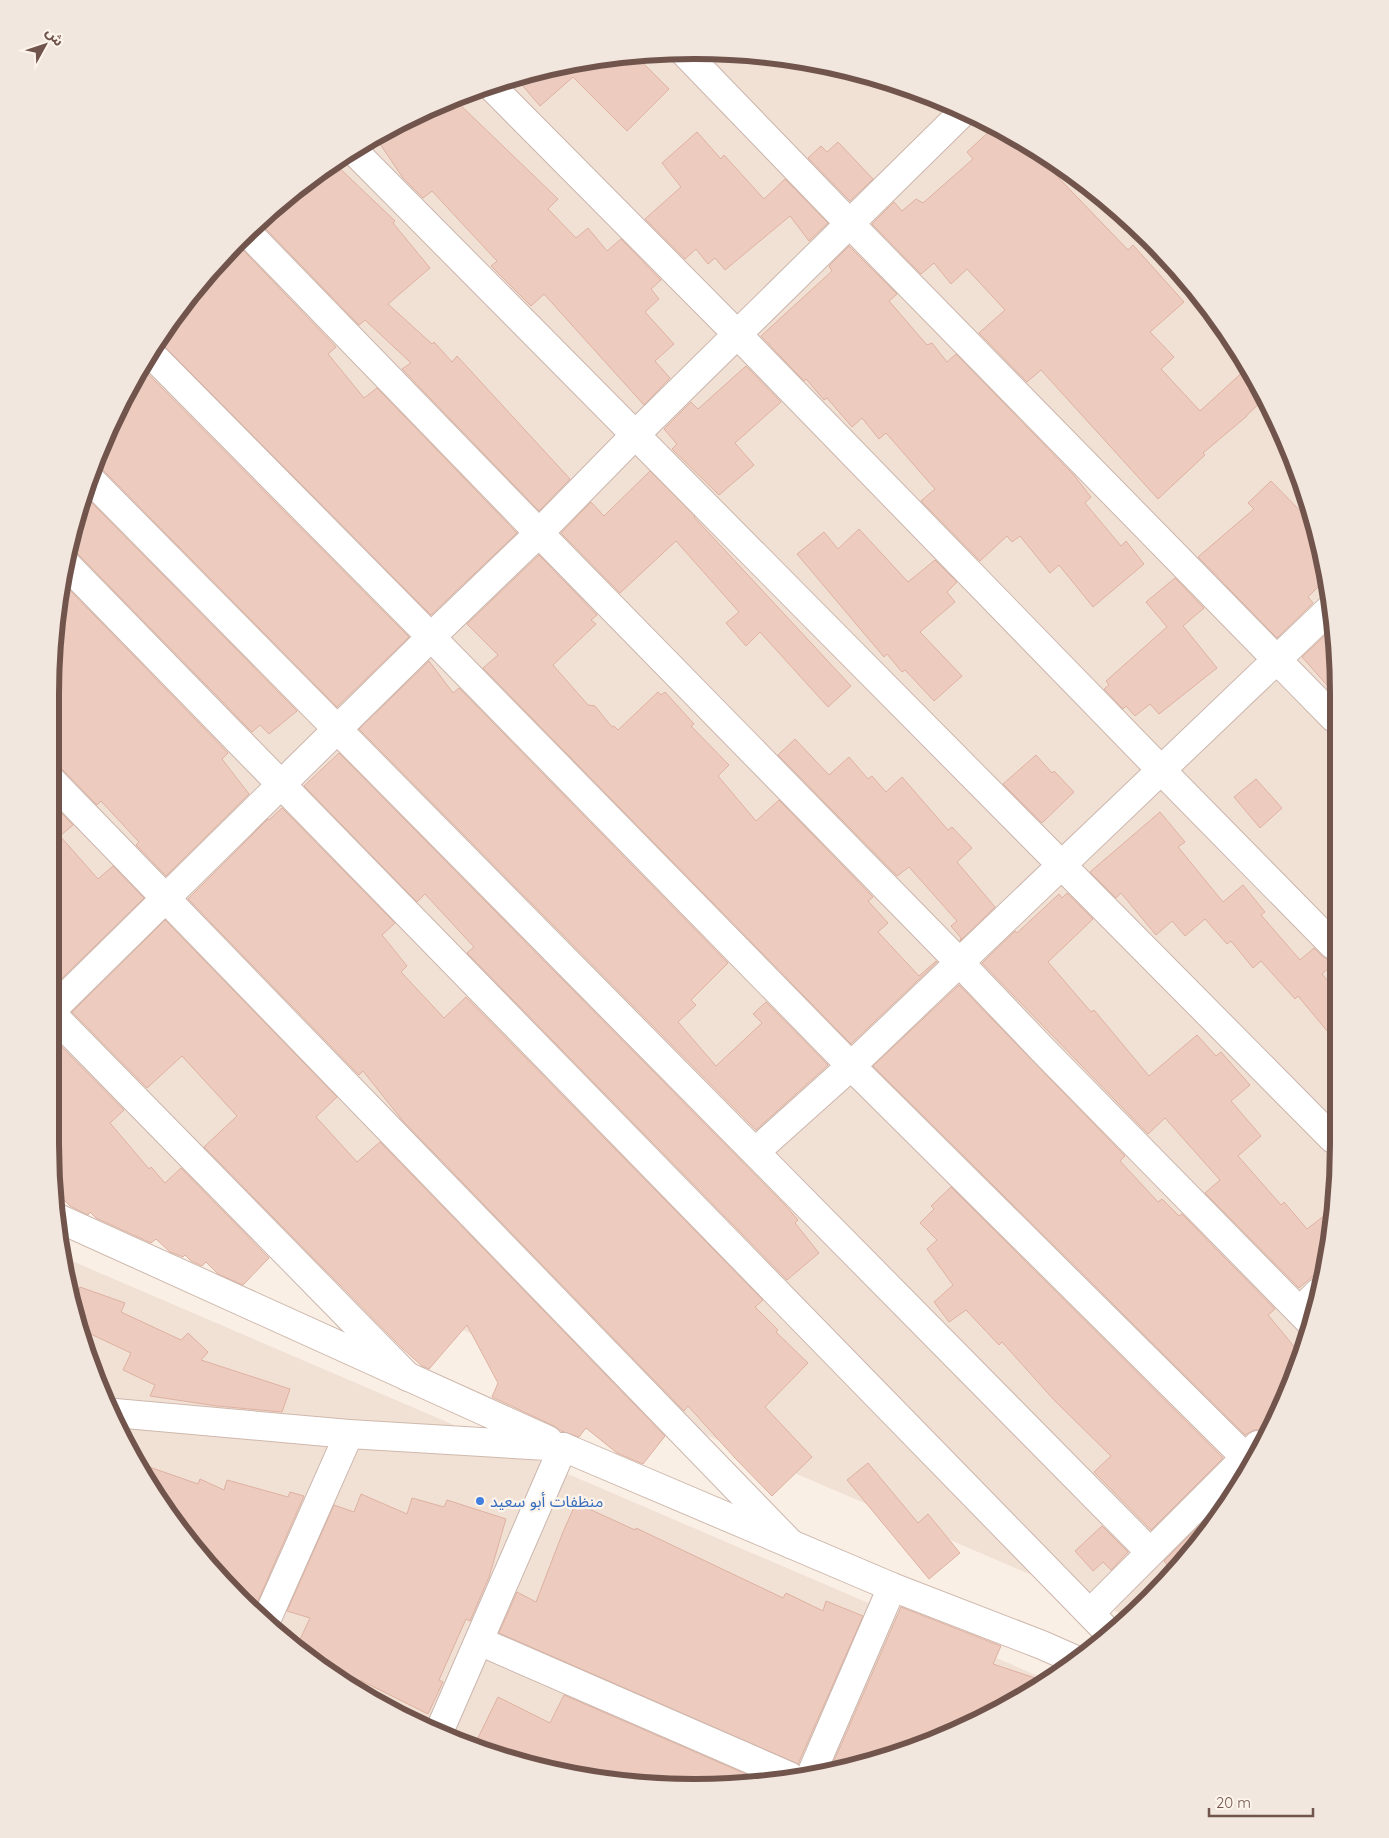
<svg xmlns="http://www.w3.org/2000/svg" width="1389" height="1838" font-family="Quicksand,'Noto Sans Arabic',sans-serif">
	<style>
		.residential { fill: #f1e0d4 }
		.building { fill: #edccbf; stroke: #deb1a1 }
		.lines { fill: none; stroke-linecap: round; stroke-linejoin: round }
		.minor-casing { stroke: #cbb6ad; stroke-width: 30 }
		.secondary-casing { stroke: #cfb8ad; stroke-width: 30 }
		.minor { stroke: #fff; stroke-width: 28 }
		.secondary { stroke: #fff; stroke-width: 28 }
		.shop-dot { fill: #3f7fe0; stroke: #fdf4eb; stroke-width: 2 }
		.labels { text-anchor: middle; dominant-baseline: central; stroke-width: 4.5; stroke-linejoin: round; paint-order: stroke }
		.shop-label { font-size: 16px; fill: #366cbe; stroke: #fdf4eb; text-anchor: start }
		.rim { fill: none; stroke: #71554d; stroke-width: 6 }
	</style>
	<rect width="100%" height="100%" fill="#faefe5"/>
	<!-- residential -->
	<path class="residential" d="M694,50l126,12 121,37 111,59 98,81 80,97 75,151 29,124 -1,617 -28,123 -74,150 -81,98 -21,18 -1078,-464 -1,-10 1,-490 21,-126 44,-117 67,-108 56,-63 97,-80 112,-60 120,-37z
		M65,1258l985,423 -149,73 -165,33 -168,-11 -159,-55 -140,-93 -86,-92 -47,-70 -64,-155z"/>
	<!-- building -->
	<path class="building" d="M636,56l33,33 -42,42 -54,-54 -33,29 -24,-28 52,-16z
		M453,98l105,101 -10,10 28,29 12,-10 19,23 14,-12 40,41 -10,9 8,10 -14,13 29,32 -19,17 15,17 -26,27 -100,-111 -13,12 -40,-40 6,-5 -65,-70 -9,7 -20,-20 -27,-40z
		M994,127l33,18 101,105 5,-5 51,57 -34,30 24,25 -13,12 39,42 46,-42 16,32 -16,15h1l-44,37 2,2 -47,44 -117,-129 -14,12 -48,-49 26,-23 -38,-41 -16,15 -17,-21 -13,11 -49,-50 22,-22 8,9 14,-12 7,4 50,-44 -6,-7z
		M697,132l24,27 3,-4 40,44 21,-20 43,44 -19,18 -19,-25 -65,54 -10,-12 -7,6 -12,-15 -11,10 -40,-40 36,-32 -19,-24z
		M838,142l35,37 -23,22 -42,-43 13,-12 6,6z
		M333,162l62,59 -2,2 37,45 -42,36 44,40 2,-2 18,20 5,-6 113,123 -31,32 -137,-142 9,-6 -46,-43 -6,5 -94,-97 42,-42 -2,-2z
		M849,246l48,48 -8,7 38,44 5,-2 15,19 9,-8 117,120 18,23 -6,6 36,43 5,-5 18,23 -51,43 -34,-42 -9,8 -30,-37 -8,6 -5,-6 -27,25 -59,-60 14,-12 -49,-56 -7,6 -17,-21 -10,9 -25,-29 -3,2 -18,-21 -2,2 -43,-45 71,-65 -3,-5z
		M243,250l93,97 -8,7 36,44 13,-10 140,145 -86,82 -272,-274 24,-39 45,-51 6,7z
		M746,366l35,36 -46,41 19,22 -35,30 -47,-46 5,-5 -13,-15 27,-27 7,7z
		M142,368l267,269 -72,70 -236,-239 -5,-3 20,-55z
		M650,471l45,45 -1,1 157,169 -23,21 -68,-75 -14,14 -20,-23 13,-11 -63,-71 -56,52 -59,-60 30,-31 13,14z
		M1271,481l43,44 12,54 -18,18 5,6 -36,35 -79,-81 56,-48 -6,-6z
		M90,501l207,210 -28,23 -9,-9 -8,7 -175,-179 -9,-4 4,-22 6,-15z
		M859,529l49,53 27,-22 22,22 -10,10 8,10 -35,30 42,44 -28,25 -29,-31 -3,2 -15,-18 -3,3 -87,-103 27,-22 14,17z
		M539,555l58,60 -6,5 5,4 -43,41 35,40 7,1 17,21 2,-1 4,4 40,-38 3,3 4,-3 29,32 -3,2 38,39 -11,11 38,45 23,-21 94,97 -5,4 20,22 -10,9 41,44 17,-15 1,1 -86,82 -368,-376 15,-13 -31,-31z
		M1175,578l29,30 -21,18 34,42 -58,46 -9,-10 -15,12 -9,-10 -3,3 -19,-20 5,-4 -3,-4 61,-54 -21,-25z
		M63,583l165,170 -6,6 27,35 -83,82 -30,-31 3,-3 -38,-41 -4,4 -35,-36 -6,-4h-5v-112z
		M1334,627v66l-32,-36z
		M429,661l24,32 6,-5 269,275 -37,37 5,5 -18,17 38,44 46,-43 -9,-9 13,-12 62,63 -72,65 -397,-401z
		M795,739l34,36 20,-18 19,22 4,-3 14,16 16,-15 46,53 4,-3 20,21 -15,14 38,45 -35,34 1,-3 -10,-12 6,-5 -48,-54 -12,9 -119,-121z
		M339,753l446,452 13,15 -3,3 24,30 -32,27 -320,-327 7,-6 -49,-53 -8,8 -113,-116z
		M1036,755l16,18 2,-2 20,21 -32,31 -39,-39z
		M1256,779l26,29 -22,20 -26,-31z
		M51,802l22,23 -13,11 38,43 15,-13 31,32 -94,92z
		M282,808l113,115 -13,12 25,31 -6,6 43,46 22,-21 297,303 -8,7 23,23 -2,2 32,31 -43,44 47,50 -40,39 -37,-38 -47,-52 -4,5 -281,-290 -40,-50 -4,4 -171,-176 80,-80 1,1z
		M1160,812l25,30 -7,5 45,55 20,-17 22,27 -4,3 39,45 14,-12 8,8 6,4h5v4l-11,10 11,13v51l-35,-42 -3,3 -34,-38 -8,7 -22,-27 -4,3 -22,-25 -20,17 -13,-15 -16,14 -35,-42 -5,5 -26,-26z
		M1067,893l26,26 -45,43 43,50 3,-2 55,66 48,-41 19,21 5,-4 29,33 -19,16 30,35 -23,20 43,49 3,-3 23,27 26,-20v19l-8,38 -26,22 -94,-95 15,-13 -55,-62 -17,16 -166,-171 33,-32 2,2 42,-39 3,4z
		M165,920l172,177 -21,20 41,45 23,-20 285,294 -22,28 -26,-11 -31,-25 -7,9 -18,-6 -7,-5 -62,-29 6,-14 -31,-58 -38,44 -7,-3 -20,-18 -198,-201 33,-31 -55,-60 -35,32 -75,-76z
		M959,985l166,171 -5,5 38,41 4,-3 17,17 3,-2 93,95 -7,6 34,41 -34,69 -6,5h-8l-9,5 -372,-369z
		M50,1035l74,75 -14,13 39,46 2,-2 14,16 16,-15 88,90 -26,27 -25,-11 -12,-12 -4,4 -11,-5 -6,-6 -2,2 -13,-5 -14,-13 -5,4 -55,-25 -6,-6 -2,3 -18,-9 -14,-14 -6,-48 10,-9 -10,-11z
		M951,1187l272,271 -72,72 -57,-58 17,-16 -57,-56 -52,-58 -3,3 -33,-35 -17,12 -15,-20 19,-17 -26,-36 10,-9 -17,-17 14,-14 -3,-3z
		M80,1287l45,16 -4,9 60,28 7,-7 20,19 -7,8 89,29 -8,23 -65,-6 -67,-10 5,-11 -32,-15 8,-17 -51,-24 -8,-19z
		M135,1462l63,22 2,-5 24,11 3,-10 61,17 2,-5 14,4 -47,107 -16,-5 -58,-62z
		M868,1463l50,60 10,-9 32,39 -31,26 -82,-99z
		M1237,1488l-6,13 -58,71 -9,-11z
		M361,1494l46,20 5,-16 32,9 3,-7 59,19 -17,58 -19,44 -4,-2 -27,61 4,2 -15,32 -68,-34 -3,7 -60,-41 13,-28 -23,-7 47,-106 20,7z
		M576,1503l59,27 1,-2 147,70 3,-5 37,18 3,-10 37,15 -65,148 -299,-131 18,-41 19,10 27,-70z
		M1102,1526l26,26 -17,18 -8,-8 -10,9 -18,-20z
		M901,1607l100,39 -8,18 54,18 -146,72 -70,14z
		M564,1695l198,86 -26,6 -168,-11 -93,-32 23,-47 52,26z"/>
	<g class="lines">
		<!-- minor casing -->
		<g class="minor-casing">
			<path id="minor" d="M683,51l167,173 484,494
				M491,86l246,248 424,436 172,175
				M353,150c329,328 653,661 980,989
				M247,232l292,301 420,429 83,87 269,274
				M151,354l280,283 420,429 399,396
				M90,479l1060,1073
				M66,564l1043,1069
				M51,780l740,764
				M50,1012l381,-375 108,-104 98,-100 327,-322
				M50,1012l358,365
				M755,1152l96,-86 482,-460
				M1300,1311l18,-18
				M1090,1613l168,-168
				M265,1623l84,-189
				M479,1641l310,135
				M439,1732l124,-285
				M812,1772l80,-185"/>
		</g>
		<!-- secondary casing -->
		<g class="secondary-casing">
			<path id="secondary" d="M60,1219l488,221
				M115,1413l234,21 214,13 329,140 150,58 34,15"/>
		</g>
		<!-- minor -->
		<use href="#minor" class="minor"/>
		<!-- secondary -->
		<use href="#secondary" class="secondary"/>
	</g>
	<!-- markers -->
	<circle class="shop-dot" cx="480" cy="1501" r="5"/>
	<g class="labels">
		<!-- shop labels -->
		<g class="shop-label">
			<text x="490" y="1501">منظفات أبو سعيد</text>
		</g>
	</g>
	<!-- crop -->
	<path d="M0 0H1389V1838H0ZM694 59H695A635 635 0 0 1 1330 694V1144A635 635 0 0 1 695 1779H694A635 635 0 0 1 59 1144V694A635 635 0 0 1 694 59Z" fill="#f2e7de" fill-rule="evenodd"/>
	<path class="rim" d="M694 59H695A635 635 0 0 1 1330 694V1144A635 635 0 0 1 695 1779H694A635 635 0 0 1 59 1144V694A635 635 0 0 1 694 59Z"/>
	<!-- north arrow -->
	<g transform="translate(45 45) rotate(50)" stroke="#fdf4eb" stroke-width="4" paint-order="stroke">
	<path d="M0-4L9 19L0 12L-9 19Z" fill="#71554d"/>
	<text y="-8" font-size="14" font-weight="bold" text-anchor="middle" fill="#71554d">ش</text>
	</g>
	<!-- scale -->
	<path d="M1209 1808v8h104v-8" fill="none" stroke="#71554d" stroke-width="2.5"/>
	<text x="1216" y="1808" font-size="15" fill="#71554d" stroke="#fdf4eb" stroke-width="4" paint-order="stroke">20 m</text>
</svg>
